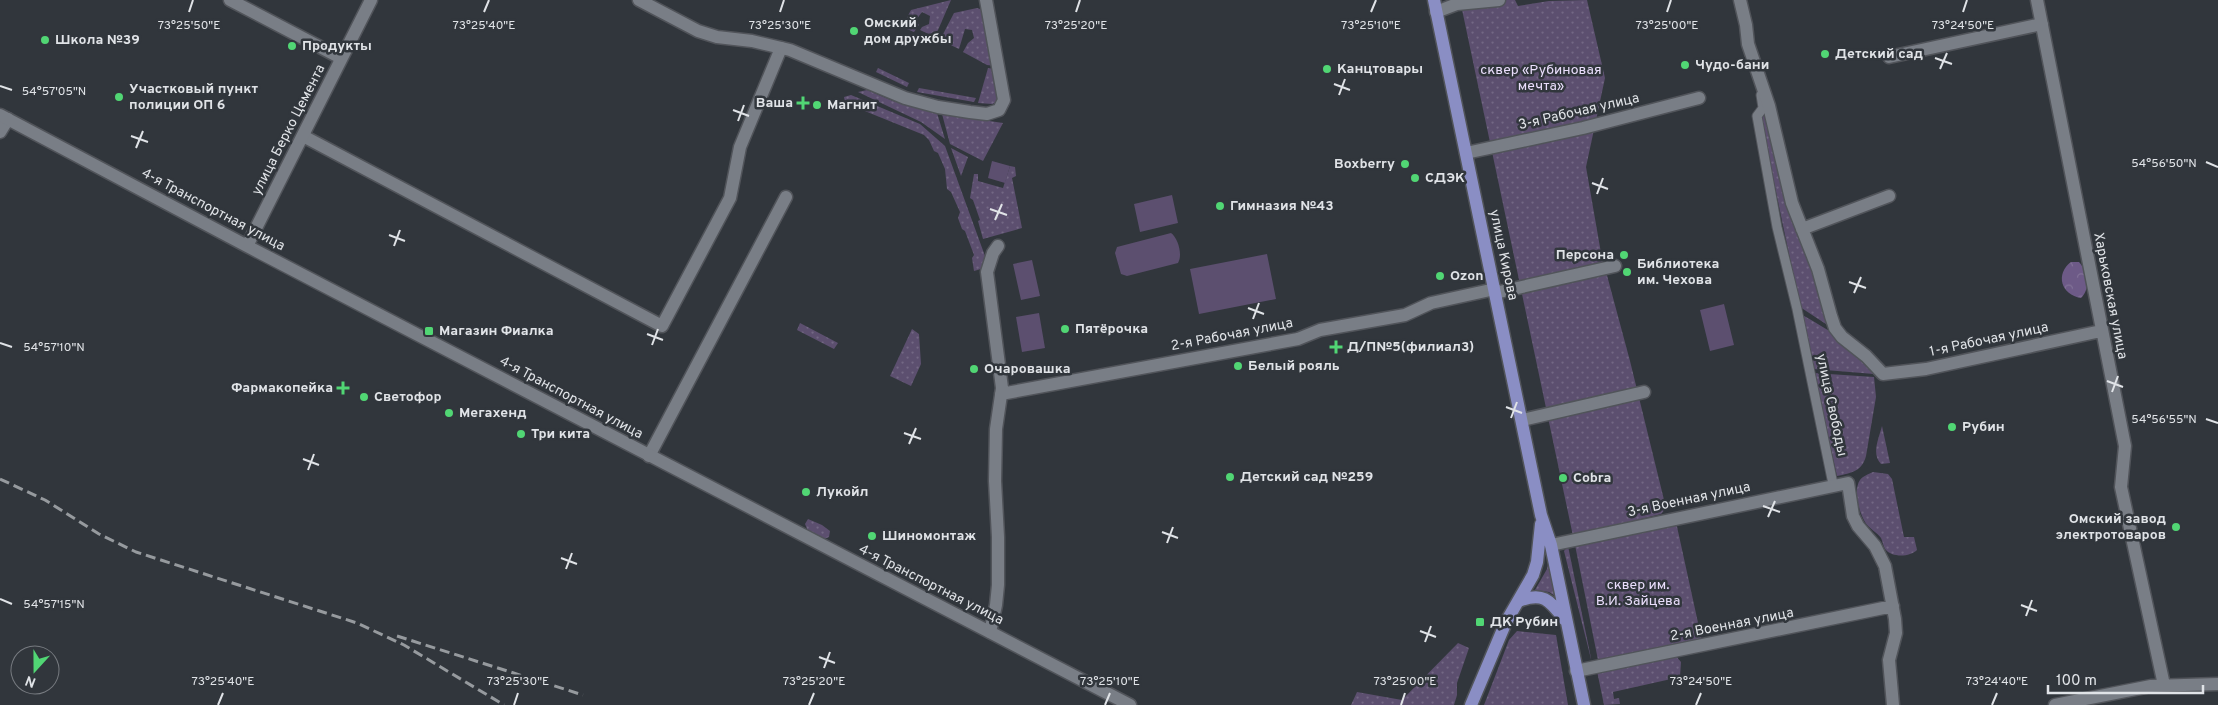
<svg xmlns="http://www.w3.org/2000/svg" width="2218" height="705" font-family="Overpass,sans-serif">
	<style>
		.grass { fill: url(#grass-dots) }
		.forest { fill: url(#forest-crowns) }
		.pitch { fill: #5c4f6f }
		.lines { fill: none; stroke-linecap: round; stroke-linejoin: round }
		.pedestrian-casing { stroke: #51545a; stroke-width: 11 }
		.minor-casing { stroke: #51545a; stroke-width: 15 }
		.tertiary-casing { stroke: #51545a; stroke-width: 15 }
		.secondary-casing { stroke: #51545a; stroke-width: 15 }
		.primary-casing { stroke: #51545a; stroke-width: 15 }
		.pedestrian { stroke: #797e86; stroke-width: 9 }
		.minor { stroke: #797e86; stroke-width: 12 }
		.tertiary { stroke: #797e86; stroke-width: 12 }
		.secondary { stroke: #797e86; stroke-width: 12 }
		.primary { stroke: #8a8ec4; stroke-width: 12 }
		.rail { stroke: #969a9e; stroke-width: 3; stroke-dasharray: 10 5; stroke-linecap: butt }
		.ticks { fill: none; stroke: #e0e3e7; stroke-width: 2 }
		.poi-dot { fill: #51d674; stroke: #31363c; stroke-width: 2 }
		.labels { text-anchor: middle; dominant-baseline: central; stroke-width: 5; stroke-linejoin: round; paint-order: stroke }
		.poi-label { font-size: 14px; font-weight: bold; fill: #e0e3e7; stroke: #31363c; text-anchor: start }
		.park-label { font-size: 14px; fill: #eadefc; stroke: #31363c }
		.street-label { font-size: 14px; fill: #e0e3e7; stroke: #31363c }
		.ticks-label { font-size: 12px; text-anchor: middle; fill: #e0e3e7; stroke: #31363c; stroke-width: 5; stroke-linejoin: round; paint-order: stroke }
	</style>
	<defs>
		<pattern id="grass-dots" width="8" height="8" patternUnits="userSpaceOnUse" patternTransform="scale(1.25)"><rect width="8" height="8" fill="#5c4f6f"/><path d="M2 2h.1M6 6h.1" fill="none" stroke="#736884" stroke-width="1.8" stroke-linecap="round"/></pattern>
		<pattern id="forest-crowns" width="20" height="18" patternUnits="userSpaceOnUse" patternTransform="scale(1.25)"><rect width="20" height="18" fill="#6d5a87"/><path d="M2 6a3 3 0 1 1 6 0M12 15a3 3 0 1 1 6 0" fill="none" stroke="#827298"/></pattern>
	</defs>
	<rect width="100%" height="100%" fill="#31363c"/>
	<!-- grass -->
	<path class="grass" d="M951,0l-16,37 -15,-7 2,-3 7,-3 1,-8 -8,-4 -6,8 3,5 -5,7 -12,-5 9,-17z
		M1460,0h55l3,6 31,-5 38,-1 18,78 -19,89 15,86 29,108 36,147 -5,6 -88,22z
		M977,8l6,2 12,56 -8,-1 -24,-13 5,-9 6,-5 -2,-8 -7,-1 -6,20 -19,-9 14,-27z
		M878,68l31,15 -2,4 -31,-15z
		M988,68l7,1 5,25 -2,8 -6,2 -14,-1z
		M919,88l57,10 -2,4 -57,-10z
		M867,90l26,11 44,12 8,26 -24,-17 -63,-30z
		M851,95l69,29 25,22 40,110v8l-4,5 -7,2 -2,-13 2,-3 -9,-24 -3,-2 -4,-11 2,-6 -9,-20 -4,-3 -2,-20 -7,-16 -4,-2 -5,-11 -5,-5 -79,-32 -1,-6z
		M1766,107l69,223 -35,-23 -40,-192z
		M942,114l61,9 -20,38 -33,-17z
		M951,148l17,9 -7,19z
		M1010,166l5,1 1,9 -4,2 10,50 -39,11 -5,-18 2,-1 -7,-20 -3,-2 4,-24h4v7l25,7z
		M1801,314c23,14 63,34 73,60l-61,-5z
		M800,323l38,20 -4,6 -37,-19z
		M912,329l7,5 2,30 -10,22 -21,-10z
		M1814,373l60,4 2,20 -10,59c-4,15 -14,17 -29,20z
		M1882,426l8,37 -9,1c-10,-10 -2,-26 1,-38z
		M1873,472l15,2 4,5 12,58h10l3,13c-7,7 -25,8 -32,-1 -2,-3 -2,-7 -4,-11 -4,-6 -12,-9 -16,-16 -6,-10 -12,-32 -5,-42 3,-4 9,-6 13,-8z
		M808,519l14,6 8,6 -1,6 -5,2 -16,-8 -3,-7z
		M1676,522l26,119 -104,19 -23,-115z
		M1568,546l23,112v1l-27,-108z
		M1550,555l8,43 -9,-6 -14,-2 12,-21z
		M1517,631l39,4 12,70h-84l25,-65z
		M1458,643l11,5 -12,35v12l-3,10h-103l6,-13 45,8z
		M1675,655l6,7 -1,15 -67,15 1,7 5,-1 1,6 -16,1 -7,-34z"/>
	<!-- forest -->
	<path class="forest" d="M2071,262h8c9,10 12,26 2,36 -20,-3 -26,-24 -10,-36z"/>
	<!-- pitch -->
	<path class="pitch" d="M992,161l18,5 -5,17 -17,-5z
		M1172,195l6,28 -38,9 -6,-28z
		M1171,233c7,5 12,22 7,30l-51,13 -6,-2 -6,-21 2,-6z
		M1267,254l9,45 -77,15 -9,-45z
		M1032,260l8,36 -19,4 -8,-36z
		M1724,304l10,41 -24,6 -10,-41z
		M1039,313l6,35 -23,4 -6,-35z"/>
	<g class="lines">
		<!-- pedestrian casing -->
		<g class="pedestrian-casing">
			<path id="pedestrian" d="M1761,95l2,13 -6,8 20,111 20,82 36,175"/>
		</g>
		<!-- minor casing -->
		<g class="minor-casing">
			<path id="minor" d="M230,0l111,58
				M1740,0l6,25 2,19 21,62 23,97 26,66 13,47 4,12 7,9 24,19 17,18 43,-5 175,-38
				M2037,0l88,446 -4,41 43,198
				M1436,12l21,-8 42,-4
				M1889,57l153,-33
				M0,132l8,-13
				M303,136l359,190 68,-128 10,-51 41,-99
				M1466,153l117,-25 116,-30
				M1802,229l87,-33
				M1495,293l120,-27
				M1001,394l297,-55 22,-9 85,-15 26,-12 64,-14
				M1522,420l122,-28
				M649,456l137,-259
				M1551,545l297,-62 5,33 5,10 17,20 10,20 10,53 1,14 -7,27 4,45
				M990,632l6,-27 2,-20v-48l-3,-56 1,-52 6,-41 -15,-116 6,-19 5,-7
				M1576,671l317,-65
				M2055,705l96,-19 67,-2"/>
		</g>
		<!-- tertiary casing -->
		<g class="tertiary-casing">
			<path id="tertiary" d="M639,0l59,31 19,6 35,4 38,9 115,48 33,9 32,5 17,2 12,-4 5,-10 -18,-100"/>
		</g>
		<!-- secondary casing -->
		<g class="secondary-casing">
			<path id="secondary" d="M0,115l247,131 883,459
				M247,246l124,-246"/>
		</g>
		<!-- primary casing -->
		<g class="primary-casing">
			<path id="primary" d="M1434,0l107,515 10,30 33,160
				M1519,601c25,-10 31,0 46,19
				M1471,705l35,-83 27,-47 4,-13 4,-38"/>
		</g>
		<!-- pedestrian -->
		<use href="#pedestrian" class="pedestrian"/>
		<!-- minor -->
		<use href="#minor" class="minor"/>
		<!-- tertiary -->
		<use href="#tertiary" class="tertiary"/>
		<!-- secondary -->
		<use href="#secondary" class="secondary"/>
		<!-- primary -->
		<use href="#primary" class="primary"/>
		<!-- rail -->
		<path class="rail" d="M0,479l45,21 54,34 37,18 221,71 47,22 100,60
			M397,636l186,59"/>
	</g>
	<!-- ticks -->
	<path class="ticks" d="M189,12l4,-12M484,12l5,-12M780,12l4,-12M1076,12l4,-12M1371,12l5,-12M1667,12l4,-12M1963,12l4,-12M1935,58l17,6M1940,69l7,-16M1334,84l16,6M0,86l12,4M1339,95l6,-16M733,110l16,6M738,121l6,-16M131,136l17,6M136,148l7,-17M2206,162l12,5M1592,183l16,6M1597,194l6,-16M990,209l17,6M995,220l7,-16M389,235l16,6M394,246l6,-16M1849,282l17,6M1854,293l7,-16M1248,308l16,6M1253,319l6,-16M647,334l16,6M0,343l12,4M652,345l6,-16M2107,381l16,6M2112,392l6,-16M1506,407l16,6M1511,418l6,-16M2206,419l12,4M904,433l17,6M909,444l7,-16M303,459l16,6M308,470l6,-16M1763,506l17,6M1768,517l7,-16M1162,532l16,6M1167,543l6,-16M561,558l16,6M566,569l6,-16M0,599l12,5M2021,605l16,6M2026,616l6,-16M1420,631l16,6M1425,642l6,-16M819,657l16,6M824,668l6,-16M218,705l5,-12M514,705l4,-12M809,705l5,-12M1105,705l5,-12M1401,705l4,-12M1696,705l5,-12M1992,705l5,-12"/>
	<!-- markers -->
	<g class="poi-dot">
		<circle cx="854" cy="31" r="5"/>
		<circle cx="45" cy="40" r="5"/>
		<circle cx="292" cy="46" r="5"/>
		<circle cx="1825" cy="54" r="5"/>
		<circle cx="1685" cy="65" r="5"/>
		<circle cx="1327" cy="69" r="5"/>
		<circle cx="119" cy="97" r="5"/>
		<path d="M800.5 95.5h5v5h5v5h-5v5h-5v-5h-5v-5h5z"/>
		<circle cx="817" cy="105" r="5"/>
		<circle cx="1405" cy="164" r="5"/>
		<circle cx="1415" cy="178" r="5"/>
		<circle cx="1220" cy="206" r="5"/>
		<circle cx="1624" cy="255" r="5"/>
		<circle cx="1627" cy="272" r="5"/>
		<circle cx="1440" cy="276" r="5"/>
		<circle cx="1065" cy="329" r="5"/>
		<rect x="424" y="326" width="10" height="10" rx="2.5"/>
		<path d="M1333.5 339.5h5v5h5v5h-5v5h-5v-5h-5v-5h5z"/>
		<circle cx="1238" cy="366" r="5"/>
		<circle cx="974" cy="369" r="5"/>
		<path d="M340.5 380.5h5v5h5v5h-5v5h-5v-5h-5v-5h5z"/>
		<circle cx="364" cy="397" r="5"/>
		<circle cx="449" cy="413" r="5"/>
		<circle cx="1952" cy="427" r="5"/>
		<circle cx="521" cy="434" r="5"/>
		<circle cx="1230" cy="477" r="5"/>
		<circle cx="1563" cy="478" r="5"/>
		<circle cx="806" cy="492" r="5"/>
		<circle cx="2176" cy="527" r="5"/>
		<circle cx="872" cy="536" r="5"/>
		<rect x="1475" y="617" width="10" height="10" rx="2.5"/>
	</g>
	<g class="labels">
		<!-- poi labels -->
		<g class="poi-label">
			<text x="864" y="23">Омский<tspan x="864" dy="16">дом дружбы</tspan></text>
			<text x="55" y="40">Школа №39</text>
			<text x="302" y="46">Продукты</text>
			<text x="1835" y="54">Детский сад</text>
			<text x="1695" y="65">Чудо-бани</text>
			<text x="1337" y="69">Канцтовары</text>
			<text x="129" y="89">Участковый пункт<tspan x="129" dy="16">полиции ОП 6</tspan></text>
			<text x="793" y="103" text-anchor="end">Ваша</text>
			<text x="827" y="105">Магнит</text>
			<text x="1395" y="164" text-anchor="end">Boxberry</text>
			<text x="1425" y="178">СДЭК</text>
			<text x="1230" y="206">Гимназия №43</text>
			<text x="1614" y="255" text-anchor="end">Персона</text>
			<text x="1637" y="264">Библиотека<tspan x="1637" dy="16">им. Чехова</tspan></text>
			<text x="1450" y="276">Ozon</text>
			<text x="1075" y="329">Пятёрочка</text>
			<text x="439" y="331">Магазин Фиалка</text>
			<text x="1347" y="347">Д/П№5(филиал3)</text>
			<text x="1248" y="366">Белый рояль</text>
			<text x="984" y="369">Очаровашка</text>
			<text x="333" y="388" text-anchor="end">Фармакопейка</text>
			<text x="374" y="397">Светофор</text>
			<text x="459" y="413">Мегахенд</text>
			<text x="1962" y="427">Рубин</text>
			<text x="531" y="434">Три кита</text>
			<text x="1240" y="477">Детский сад №259</text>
			<text x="1573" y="478">Cobra</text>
			<text x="816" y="492">Лукойл</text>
			<text x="2166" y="519" text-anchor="end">Омский завод<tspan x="2166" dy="16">электротоваров</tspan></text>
			<text x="882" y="536">Шиномонтаж</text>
			<text x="1490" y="622">ДК Рубин</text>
		</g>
		<!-- park labels -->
		<g class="park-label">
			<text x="1541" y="70">сквер «Рубиновая<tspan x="1541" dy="16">мечта»</tspan></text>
			<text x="1638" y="585">сквер им.<tspan x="1638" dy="16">В.И. Зайцева</tspan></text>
		</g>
		<!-- street labels -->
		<g class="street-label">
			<text transform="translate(1579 112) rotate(-13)">3-я Рабочая улица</text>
			<text transform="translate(289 130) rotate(-63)">улица Берко Цемента</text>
			<text transform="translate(213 210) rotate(28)">4-я Транспортная улица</text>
			<text transform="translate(1503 255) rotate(78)">улица Кирова</text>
			<text transform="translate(2110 296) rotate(79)">Харьковская улица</text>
			<text transform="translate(1232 335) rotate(-11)">2-я Рабочая улица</text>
			<text transform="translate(1989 340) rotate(-12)">1-я Рабочая улица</text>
			<text transform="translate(571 398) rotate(28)">4-я Транспортная улица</text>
			<text transform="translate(1831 405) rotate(78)">улица Свободы</text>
			<text transform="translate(1689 500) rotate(-12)">3-я Военная улица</text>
			<text transform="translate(931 585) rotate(27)">4-я Транспортная улица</text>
			<text transform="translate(1732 625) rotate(-11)">2-я Военная улица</text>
		</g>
	</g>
	<g class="ticks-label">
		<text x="189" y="29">73°25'50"E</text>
		<text x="484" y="29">73°25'40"E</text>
		<text x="780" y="29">73°25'30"E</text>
		<text x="1076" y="29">73°25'20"E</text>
		<text x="1371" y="29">73°25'10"E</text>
		<text x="1667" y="29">73°25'00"E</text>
		<text x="1963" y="29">73°24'50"E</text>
		<text x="54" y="95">54°57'05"N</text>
		<text x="2164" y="167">54°56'50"N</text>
		<text x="54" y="351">54°57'10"N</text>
		<text x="2164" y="423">54°56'55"N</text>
		<text x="54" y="608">54°57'15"N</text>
		<text x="223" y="685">73°25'40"E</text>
		<text x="518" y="685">73°25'30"E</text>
		<text x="814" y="685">73°25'20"E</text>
		<text x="1110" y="685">73°25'10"E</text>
		<text x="1405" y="685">73°25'00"E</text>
		<text x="1701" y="685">73°24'50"E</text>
		<text x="1997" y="685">73°24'40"E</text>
	</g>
	<!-- north arrow -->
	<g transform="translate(35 670) rotate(201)"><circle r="24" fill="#31363c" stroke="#777b80"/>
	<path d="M0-4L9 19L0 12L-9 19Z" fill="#51d674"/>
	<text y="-8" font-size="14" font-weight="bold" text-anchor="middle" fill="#e0e3e7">N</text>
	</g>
	<!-- scale -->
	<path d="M2048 685v8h155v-8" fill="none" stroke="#e0e3e7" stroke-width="2.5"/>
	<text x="2056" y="685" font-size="15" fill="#e0e3e7" stroke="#31363c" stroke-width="4" paint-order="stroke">100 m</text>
</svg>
